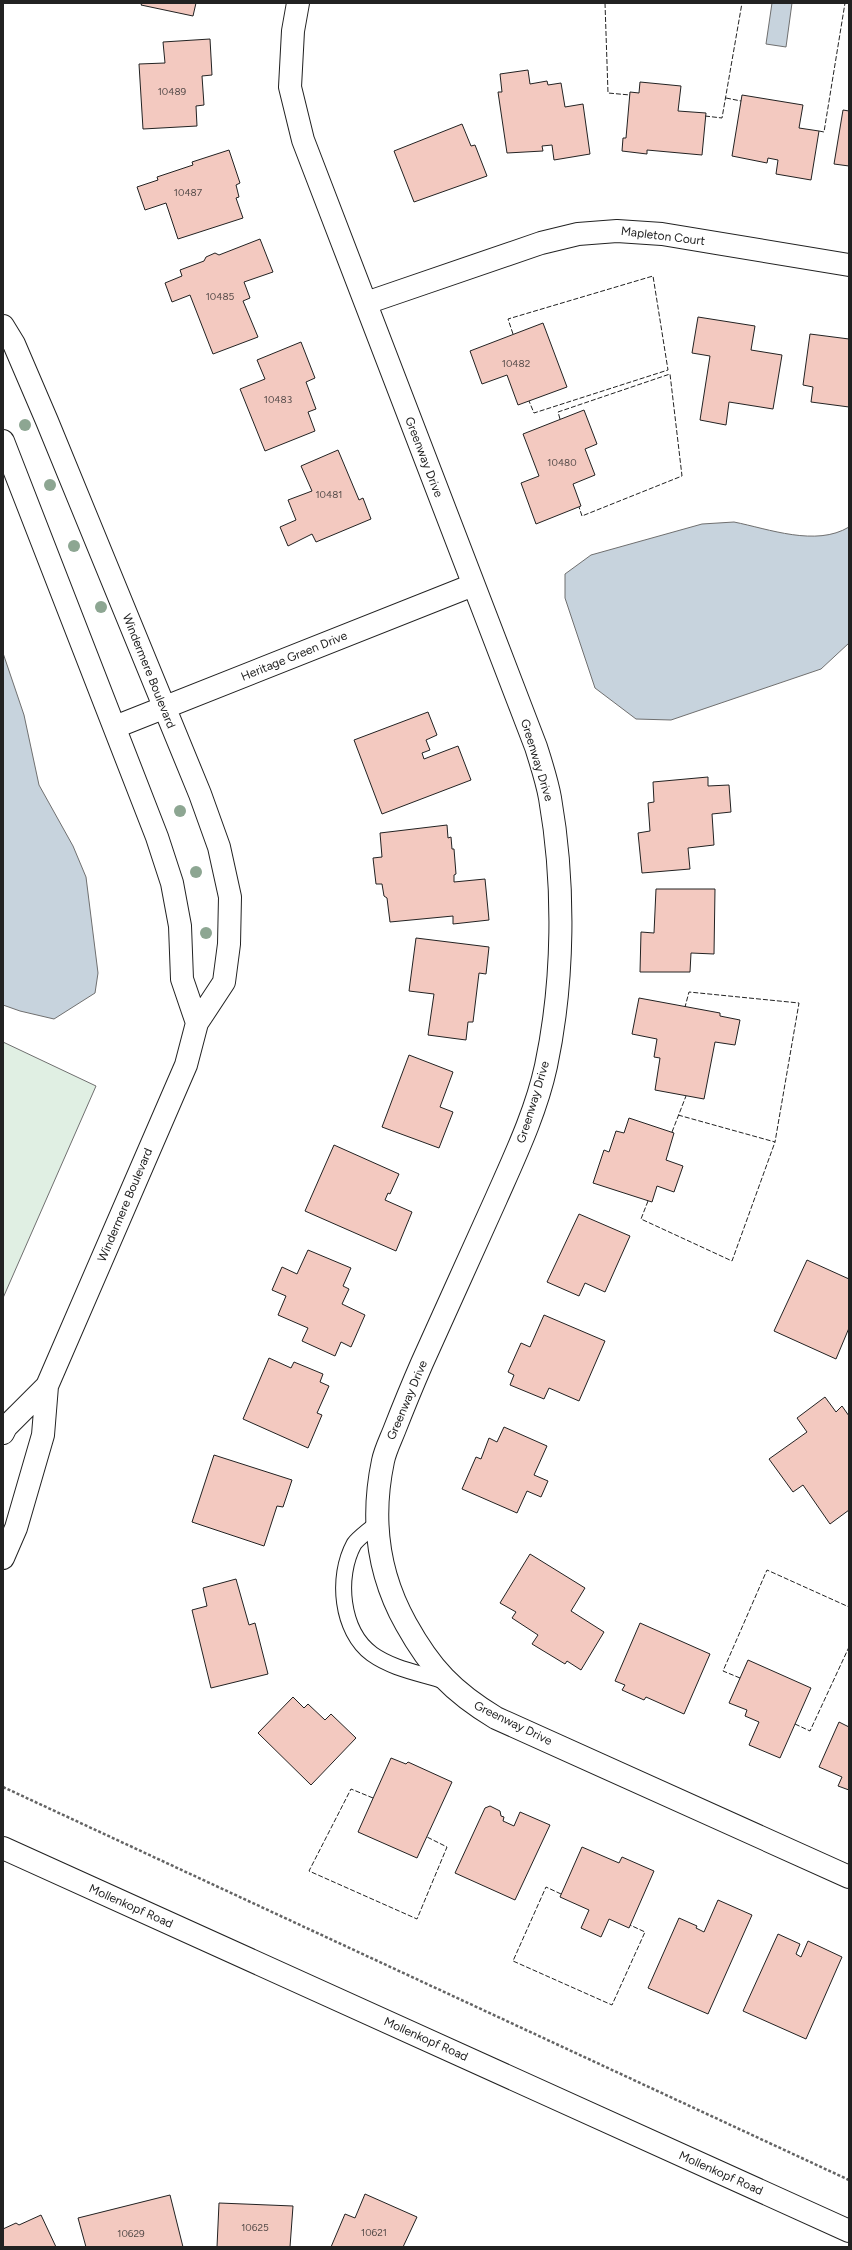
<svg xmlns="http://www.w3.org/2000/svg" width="852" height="2250" font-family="Figtree,sans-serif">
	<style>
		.green { fill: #e0efe3; stroke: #6f6f6f }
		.water { fill: #c7d3dd; stroke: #6f6f6f }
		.building { fill: #f3c9c0; stroke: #222 }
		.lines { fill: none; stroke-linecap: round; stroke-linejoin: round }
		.lane-casing { stroke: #222; stroke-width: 17 }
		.street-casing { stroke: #222; stroke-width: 24 }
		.secondary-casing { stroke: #222; stroke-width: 24 }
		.path { stroke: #646464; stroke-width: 2.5; stroke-dasharray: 3 2; stroke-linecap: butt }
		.lane { stroke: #fff; stroke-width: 15 }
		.street { stroke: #fff; stroke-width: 22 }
		.secondary { stroke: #fff; stroke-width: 22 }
		.fence { stroke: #222; stroke-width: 1; stroke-dasharray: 5 2; stroke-linecap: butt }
		.tree { fill: #8da692 }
		.labels { text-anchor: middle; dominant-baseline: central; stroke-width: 3; stroke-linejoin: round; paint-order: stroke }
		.number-label { font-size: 10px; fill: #564c4a }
		.street-label { font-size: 12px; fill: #222; stroke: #fff }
	</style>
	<rect width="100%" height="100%" fill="#fff"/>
	<!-- green -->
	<path class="green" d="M3,1042l93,44 -93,212z"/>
	<!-- water -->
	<path class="water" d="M772,3h20l-6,44 -20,-3z
		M734,522c35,7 82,25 115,5v116l-28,26 -150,51 -35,-1 -41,-31 -30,-90v-24l26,-19 111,-31z
		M3,653l21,62 15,70 34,61 13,31 12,96 -3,20 -41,26 -34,-8 -17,-6z"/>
	<!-- building -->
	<path class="building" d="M142,3h54l-3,13 -52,-11z
		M210,39l2,36 -10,1 2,29 -8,1 1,20 -54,3 -4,-65 26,-1 -2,-21z
		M528,70l2,14 17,-3 1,4 13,-2 4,24 18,-3 7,50 -36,6 -2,-15 -10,1 1,5 -36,2 -9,-61h4l-2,-18z
		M640,82l41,4 -3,25 28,2 -4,42 -55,-5v4l-25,-3 1,-13h3l4,-46 9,1z
		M742,95l61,10 -4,23 20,3 -8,49 -35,-6 2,-14 -10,-2 -1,5 -35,-7z
		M843,110l6,1v55l-15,-2z
		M462,124l9,22 4,-1 12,31 -73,26 -20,-51z
		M229,150l11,33 -4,2 3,12 -3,1 7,20 -65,21 -12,-36 -21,7 -8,-23 21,-7 -1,-3 36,-12 -1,-3z
		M260,239l13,33 -29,10 6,16 -7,3 15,36 -45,17 -23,-59 -18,7 -7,-19 17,-7 -2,-6 24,-9 2,-4 9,-4 4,2z
		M698,317l57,9 -4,24 31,5 -9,54 -44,-7 -3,23 -26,-5 10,-64 -18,-3z
		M543,323l24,64 -49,18 -11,-30 -25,9 -12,-33z
		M810,334l39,5v68l-38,-5 2,-15 -10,-2z
		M301,342l14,36 -9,4 10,27 -8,3 7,19 -50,20 -25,-62 25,-10 -8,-19z
		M584,410l13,34 -12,5 10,26 -22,9 8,22 -45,18 -15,-41 18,-7 -16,-42z
		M338,450l21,50 4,-2 8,21 -55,23 -4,-8 -24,12 -8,-19 16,-7 -8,-20 24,-9 -11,-25z
		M428,712l9,23 -11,5 4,10 -8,3 2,6 34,-13 13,34 -89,34 -28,-74z
		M708,777v9l21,-1 2,27 -19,2 2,31 -26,3 2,21 -48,4 -4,-40 12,-2 -2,-28 6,-1 -1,-20z
		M447,825l1,13 3,-1 1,12h2l2,25 -2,1v7l31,-3 4,41 -36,4v-8l-63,6 -3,-24 -3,-2 -2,-12h-6l-3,-26 9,-1 -2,-24z
		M656,889h59l-1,65 -23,-1 -1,19h-50l1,-40 13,1z
		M416,938l73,9 -3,27 -7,-1 -6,49h-5l-2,18 -38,-5 6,-41 -25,-3z
		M639,998l81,15v3l20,4 -5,25 -20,-3 -11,57 -49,-9 5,-32 -6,-1 3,-18 -25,-5z
		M409,1055l44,17 -13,35 13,5 -14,36 -57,-21z
		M629,1118l45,15 -8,27 17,6 -9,26 -17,-6 -5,16 -59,-19 11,-33 5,2 7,-21 8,2z
		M334,1145l65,29 -9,20 -2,-1 -3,7 27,12 -16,39 -91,-40z
		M579,1214l51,22 -25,56 -20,-9 -6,13 -32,-14z
		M308,1250l43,18 -8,18 6,3 -7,15 23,11 -14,32 -10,-5 -6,14 -33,-15 6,-13 -30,-13 8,-19 -14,-6 10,-23 15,7z
		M807,1260l42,19v49l-13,31 -62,-28z
		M544,1315l61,26 -26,60 -30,-13 -5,11 -34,-14 4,-10 -6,-3 13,-29 9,4z
		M269,1358l22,10 3,-6 29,12 -3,8 9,4 -12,27 5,2 -14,33 -65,-29z
		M825,1397l11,15 6,-6 7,10v94l-19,14 -27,-39 -10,7 -24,-33 38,-27 -10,-14z
		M504,1427l43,19 -13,29 14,6 -7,16 -14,-6 -10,22 -55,-24 14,-32 5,2 8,-21 8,4z
		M214,1455l78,25 -9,27 -6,-1 -13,40 -72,-24z
		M530,1554l55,34 -14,23 33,21 -23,38 -14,-9 -2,3 -33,-20 6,-9 -26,-17 4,-6 -16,-9z
		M236,1579l13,46 6,-2 13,51 -57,14 -19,-78 15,-4 -4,-18z
		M640,1623l70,31 -26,60 -38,-17 -2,3 -22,-10 3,-5 -10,-4z
		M748,1660l63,28 -31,70 -31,-13 10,-23 -14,-6 2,-6 -18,-7z
		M293,1697l11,11 4,-4 17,16 6,-6 25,24 -45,47 -53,-52z
		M839,1722l10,5v63l-11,-4 4,-9 -23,-10z
		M391,1758l15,6 2,-2 44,20 -35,76 -59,-26z
		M490,1806l10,5 1,5 3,1 -1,4 11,5 6,-14 30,13 -35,75 -60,-27 30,-65z
		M582,1847l37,16 3,-6 32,14 -25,57 -20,-9 -8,18 -20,-9 8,-18 -29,-13z
		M718,1900l34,15 -44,99 -60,-26 31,-70 18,8 -1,2 8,4z
		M778,1934l22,10 -4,10 5,3 7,-16 34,16 -36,82 -63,-28z
		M365,2194l52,23 -14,30h-72l14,-33 10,4z
		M170,2195l13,52h-97l-8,-29z
		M219,2203l74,3 -3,41h-73z
		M41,2215l15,32h-53v-18l13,-6 3,2z"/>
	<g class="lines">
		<!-- lane casing -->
		<g class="lane-casing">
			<path id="lane" d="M377,1523c-7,7 -18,14 -23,21 -18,33 -13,87 18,110 21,15 48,19 72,27"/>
		</g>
		<!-- street casing -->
		<g class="street-casing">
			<path id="street" d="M298,3l-5,28 -3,56 13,53 233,607c5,16 11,34 14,51 15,86 14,183 -4,268 -10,46 -31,90 -50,133 -25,55 -49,109 -74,164 -10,23 -19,45 -28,68 -4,10 -9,20 -11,30 -12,57 -5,113 23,163 25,45 47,68 90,94l353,159
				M366,303l175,-60 37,-9 39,-3 45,3 187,31
				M3,326l11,18 33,77 153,373 19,53 11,50 -1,47 -5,38 -27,41 -11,42 -139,321 -4,49 -27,93 -13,30
				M3,441l154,396 15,46 8,43 2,53 15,44
				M115,727l358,-142
				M3,1433l3,-6 41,-41"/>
		</g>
		<!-- secondary casing -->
		<g class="secondary-casing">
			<path id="secondary" d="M3,1848l846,383"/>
		</g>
		<!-- path -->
		<path class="path" d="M3,1787l846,393"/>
		<!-- lane -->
		<use href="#lane" class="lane"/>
		<!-- street -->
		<use href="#street" class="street"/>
		<!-- secondary -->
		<use href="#secondary" class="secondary"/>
		<!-- fence -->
		<path class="fence" d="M605,3l3,90 22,2
			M726,98l15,3
			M705,116l17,2 20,-115
			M819,131l5,1 21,-129
			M513,334l-5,-15 145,-43 15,94 -134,43 -5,-12
			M560,419l-2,-7 112,-38 12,102 -100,40 -3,-9
			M678,1115l97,27 24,-139 -110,-11 -4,15
			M672,1132l14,-36
			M648,1201l-7,18 91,42 43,-119
			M740,1678l-17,-7 44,-101 82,37
			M795,1724l15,7 39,-84
			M373,1798l-22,-9 -42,82 108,48 30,-72 -20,-10
			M561,1894l-15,-7 -33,74 99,44 33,-73 -15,-7"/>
	</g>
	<!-- trees -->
	<g class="tree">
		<circle cx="25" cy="425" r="6"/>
		<circle cx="50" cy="485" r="6"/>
		<circle cx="74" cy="546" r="6"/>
		<circle cx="101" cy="607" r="6"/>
		<circle cx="180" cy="811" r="6"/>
		<circle cx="196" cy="872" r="6"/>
		<circle cx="206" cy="933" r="6"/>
	</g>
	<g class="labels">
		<!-- number labels -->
		<g class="number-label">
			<text x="172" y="91">10489</text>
			<text x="188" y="192">10487</text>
			<text x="220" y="296">10485</text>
			<text x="516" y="363">10482</text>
			<text x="278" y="399">10483</text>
			<text x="562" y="462">10480</text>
			<text x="329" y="494">10481</text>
			<text x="255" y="2227">10625</text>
			<text x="374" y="2232">10621</text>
			<text x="131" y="2233">10629</text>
		</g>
		<!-- street labels -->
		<g class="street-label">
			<text transform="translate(663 236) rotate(7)">Mapleton Court</text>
			<text transform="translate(424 457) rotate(69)">Greenway Drive</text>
			<text transform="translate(294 656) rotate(-22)">Heritage Green Drive</text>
			<text transform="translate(149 671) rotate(68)">Windermere Boulevard</text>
			<text transform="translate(537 760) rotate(73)">Greenway Drive</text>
			<text transform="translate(533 1102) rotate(-73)">Greenway Drive</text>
			<text transform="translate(125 1205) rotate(-67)">Windermere Boulevard</text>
			<text transform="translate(407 1400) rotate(-67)">Greenway Drive</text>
			<text transform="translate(513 1723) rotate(26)">Greenway Drive</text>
			<text transform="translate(131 1906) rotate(24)">Mollenkopf Road</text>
			<text transform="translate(426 2039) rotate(24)">Mollenkopf Road</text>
			<text transform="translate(721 2173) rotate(24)">Mollenkopf Road</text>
		</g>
	</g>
	<!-- border -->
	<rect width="852" height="2250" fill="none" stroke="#222222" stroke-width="8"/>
</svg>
